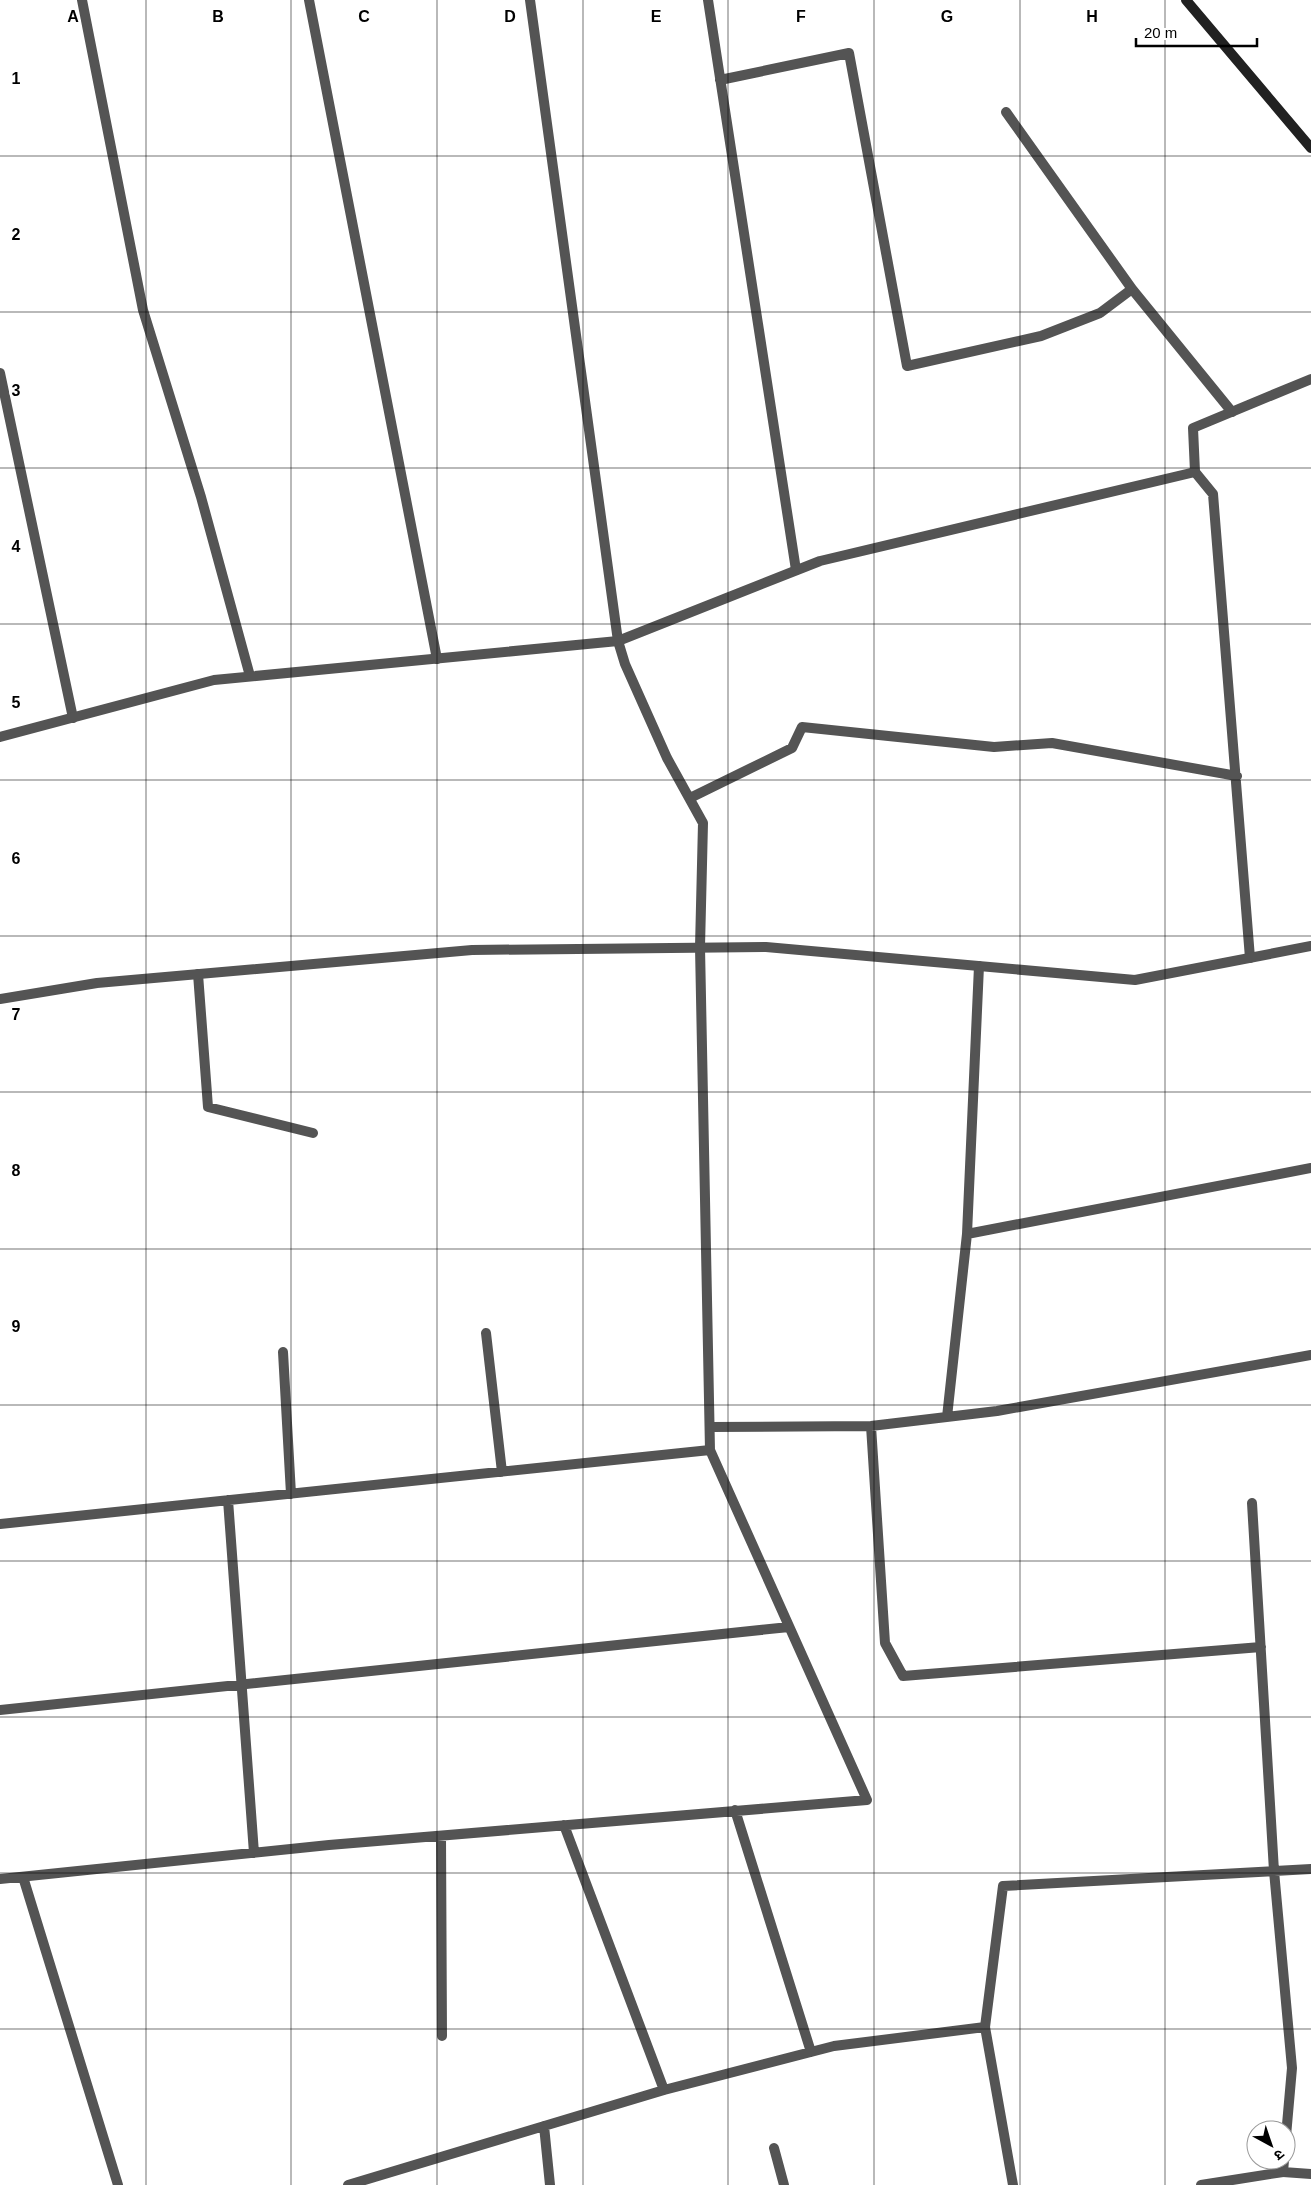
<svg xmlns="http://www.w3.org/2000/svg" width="1311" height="2185" font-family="Arial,'Noto Sans Devanagari',sans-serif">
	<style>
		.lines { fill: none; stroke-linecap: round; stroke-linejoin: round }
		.lane { stroke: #545454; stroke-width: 10 }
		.street { stroke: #545454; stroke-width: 10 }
		.secondary { stroke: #212121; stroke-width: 10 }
		.grid { fill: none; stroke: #000; stroke-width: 1; stroke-opacity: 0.55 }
		.grid-label { font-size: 16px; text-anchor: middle; font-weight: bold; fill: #000; stroke: #fff; stroke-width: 5; stroke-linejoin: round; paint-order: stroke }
	</style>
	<rect width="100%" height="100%" fill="#fff"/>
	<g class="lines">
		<!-- lane -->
		<path class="lane" d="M82,0l61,310 58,187 49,179
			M309,0l128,659
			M708,0l88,570
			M720,80l129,-27 58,313 134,-30 59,-23 32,-24
			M1006,112l126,177 100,123
			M0,373l73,345
			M1195,472l18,22 37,464
			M690,798l102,-50 10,-21 192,20 58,-4 185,33
			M198,974l10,133 105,26
			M967,1234l344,-66
			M486,1333l16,139
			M283,1352l8,142
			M947,1417l20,-183 12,-268
			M871,1426l14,217 18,33 358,-29
			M710,1427l161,-1 126,-15 314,-56
			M228,1500l26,353
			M1252,1503l22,368 18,197 -6,68
			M0,1524l710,-74
			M0,1710l789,-83
			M735,1810l76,242
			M564,1825l100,265
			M441,1836l1,200
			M23,1877l95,308
			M0,1879l329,-34 538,-45 -157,-350 -10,-503 3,-124 -36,-65 -42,-94 -7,-23 -88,-641
			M544,2126l6,59
			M774,2148l10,37
			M1284,2160l-1,12 28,2
			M348,2185l316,-95 170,-44 151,-19
			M1013,2185l-28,-158 18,-141 308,-17"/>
		<!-- street -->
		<path class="street" d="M0,737l214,-57 404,-39 202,-80 375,-89 -2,-44 118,-49
			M0,999l97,-16 375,-33 294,-3 369,33 176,-34
			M1201,2185l82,-13"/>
		<!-- secondary -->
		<path class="secondary" d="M1186,0l125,148"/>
	</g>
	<!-- grid -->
	<path class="grid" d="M146,0v2185M291,0v2185M437,0v2185M583,0v2185M728,0v2185M874,0v2185M1020,0v2185M1165,0v2185M0,156h1311M0,312h1311M0,468h1311M0,624h1311M0,780h1311M0,936h1311M0,1092h1311M0,1249h1311M0,1405h1311M0,1561h1311M0,1717h1311M0,1873h1311M0,2029h1311"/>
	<g class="grid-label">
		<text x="73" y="22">A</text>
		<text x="218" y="22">B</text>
		<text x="364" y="22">C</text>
		<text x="510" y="22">D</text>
		<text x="656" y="22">E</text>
		<text x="801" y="22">F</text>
		<text x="947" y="22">G</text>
		<text x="1092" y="22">H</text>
		<text x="16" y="84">1</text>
		<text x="16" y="240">2</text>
		<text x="16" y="396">3</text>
		<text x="16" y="552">4</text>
		<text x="16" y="708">5</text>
		<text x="16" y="864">6</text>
		<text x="16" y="1020">7</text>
		<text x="16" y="1176">8</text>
		<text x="16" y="1332">9</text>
	</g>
	<!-- north arrow -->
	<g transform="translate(1271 2145) rotate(140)"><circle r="24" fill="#ffffff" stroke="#999999"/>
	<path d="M0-4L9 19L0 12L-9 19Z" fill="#000000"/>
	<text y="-8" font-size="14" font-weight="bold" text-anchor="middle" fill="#000000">उ</text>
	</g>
	<!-- scale -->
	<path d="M1136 38v8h121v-8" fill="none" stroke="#000000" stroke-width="2.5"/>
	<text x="1144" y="38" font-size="15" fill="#000000" stroke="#ffffff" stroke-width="4" paint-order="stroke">20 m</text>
</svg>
